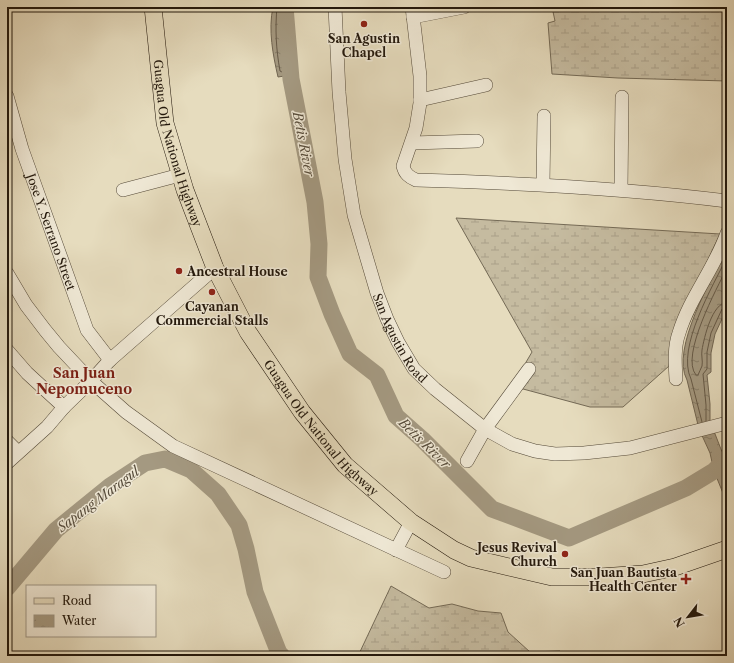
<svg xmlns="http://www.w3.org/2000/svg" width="734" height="663" font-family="'Libre Caslon Text',serif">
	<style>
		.wetland { fill: url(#wetland-marsh); stroke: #746a56 }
		.water { fill: url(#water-ripples); stroke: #706552 }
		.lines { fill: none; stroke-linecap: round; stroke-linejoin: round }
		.shore { stroke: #645846; stroke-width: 1 }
		.river { stroke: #a49981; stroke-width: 17 }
		.minor-casing { stroke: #544938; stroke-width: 14 }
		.major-casing { stroke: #23180c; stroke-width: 18 }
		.minor { stroke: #efe8d5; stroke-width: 13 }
		.major { stroke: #e6dcbe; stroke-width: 17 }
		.poi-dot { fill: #8f2418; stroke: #efe8d5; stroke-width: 1.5 }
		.labels { text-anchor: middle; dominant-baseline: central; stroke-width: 3; stroke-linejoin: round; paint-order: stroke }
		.poi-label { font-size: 12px; font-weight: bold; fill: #23180c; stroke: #efe8d5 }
		.street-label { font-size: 12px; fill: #23180c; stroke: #efe8d5 }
		.water-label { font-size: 13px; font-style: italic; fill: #574c3b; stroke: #efe8d5 }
		.quarter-label { font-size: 14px; font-weight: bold; fill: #7a1f14; stroke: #efe8d5 }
	</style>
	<defs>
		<pattern id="wetland-marsh" width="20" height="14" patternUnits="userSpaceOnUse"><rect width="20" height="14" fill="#c5bba0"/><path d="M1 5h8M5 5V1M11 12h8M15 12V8" fill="none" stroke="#a9a089"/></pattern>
		<pattern id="water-ripples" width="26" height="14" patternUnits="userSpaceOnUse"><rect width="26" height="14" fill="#a49981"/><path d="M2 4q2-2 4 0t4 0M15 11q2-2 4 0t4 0" fill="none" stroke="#857c68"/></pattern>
	</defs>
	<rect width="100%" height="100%" fill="#e6dcbe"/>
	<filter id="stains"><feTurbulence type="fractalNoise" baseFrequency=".005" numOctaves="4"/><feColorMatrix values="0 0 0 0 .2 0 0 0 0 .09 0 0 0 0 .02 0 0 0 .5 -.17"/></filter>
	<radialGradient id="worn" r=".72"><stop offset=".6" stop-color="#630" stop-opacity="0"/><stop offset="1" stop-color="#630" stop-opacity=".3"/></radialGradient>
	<!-- wetland -->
	<path class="wetland" d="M552,7h175v74l-109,-3 -66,-4 -4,-51 7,-2z
		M456,218l264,16 -46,98 -5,34 -46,41h-33l-78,-21 20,-34z
		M391,586l38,22 23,-4 26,7 23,2 7,19 22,20 30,-1 2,5h-204z"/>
	<!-- water -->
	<path class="water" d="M273,7h19v18l5,49 -19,3c-5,-22 -10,-47 -5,-70z
		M727,248v60l-12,26 -4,19v19l-4,3 3,29v17l14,36 -1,5 4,12v29l-13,-32 -4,-18 -11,-24 -12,-49c-17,-31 26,-103 40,-132z"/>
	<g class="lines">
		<!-- shore -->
		<path class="shore" d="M277,7c-2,22 -1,42 3,64l2,1 9,-1 1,-2 -4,-43v-19
			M727,268c-10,20 -47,88 -31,107h2c1,-3 3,-6 4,-9 1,-5 -1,-11 0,-16 2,-12 10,-47 25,-48
			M706,421v-16l-3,-31 4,-5v-17l4,-19 11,-24 5,-2
			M702,422l-11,-43c-15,-31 22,-93 36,-122"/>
		<!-- river -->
		<path class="river" d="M285,7l6,72 24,123 4,42 -1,33 14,37 18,40 27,21 19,41 26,23 70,70 77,29 117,-50 28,-17 13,-13
			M7,588l49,-58 54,-44 35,-23 20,-4 26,11 27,24 21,31 7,24 9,43 24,61 3,3"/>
		<!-- minor casing -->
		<g class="minor-casing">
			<g id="minor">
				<path id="s1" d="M335,7l4,85 6,67 9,56 23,78 10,26 11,23 16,27 21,20 50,40 27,15 23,7 20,3 29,-1 46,-5 97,-25"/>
				<path d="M412,7l8,69v27l-4,25 -13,38c2,8 6,11 13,14 104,3 208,8 311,21"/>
				<path d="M413,17l51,-10"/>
				<path id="s2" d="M7,96l15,53 65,181 23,30"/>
				<path d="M420,100l66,-15"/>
				<path d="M412,143l65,-2"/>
				<path d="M543,184l1,-68"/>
				<path d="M123,190l57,-15"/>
				<path d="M621,190l1,-93"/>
				<path d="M7,273l19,32 19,25 14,17 32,34 35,31 47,34 271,126"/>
				<path d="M7,350l20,23 37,34"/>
				<path d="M676,379c-1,-16 -2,-32 3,-46 11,-36 36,-65 48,-100"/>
				<path d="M7,441l11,11"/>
				<path d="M467,461l18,-32 44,-60"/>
				<path d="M7,463l40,-36 17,-20 27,-26 19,-21 105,-92"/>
				<path d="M396,550l15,-28"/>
			</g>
		</g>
		<!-- major casing -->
		<g class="major-casing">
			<g id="major">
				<path id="s3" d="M153,7l12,116 20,67 30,78 33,64 54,80 43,53 66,57 43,28 17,8 81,19h48l43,-3 32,-7 52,-18"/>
			</g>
		</g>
		<!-- minor -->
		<use href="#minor" class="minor"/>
		<!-- major -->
		<use href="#major" class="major"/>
	</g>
	<!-- markers -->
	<g class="poi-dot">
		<circle cx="364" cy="24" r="4"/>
		<circle cx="179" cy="271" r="4"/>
		<circle cx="212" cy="292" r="4"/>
		<circle cx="565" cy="554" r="4"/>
		<path d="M684 573h4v4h4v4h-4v4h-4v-4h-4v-4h4z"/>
	</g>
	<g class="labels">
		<!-- poi labels -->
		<g class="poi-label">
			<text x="364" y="38">San Agustin<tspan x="364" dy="14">Chapel</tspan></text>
			<text x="187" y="271" text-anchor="start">Ancestral House</text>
			<text x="212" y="306">Cayanan<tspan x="212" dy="14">Commercial Stalls</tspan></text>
			<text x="557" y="547" text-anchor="end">Jesus Revival<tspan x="557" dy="14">Church</tspan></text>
			<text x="677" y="572" text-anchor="end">San Juan Bautista<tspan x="677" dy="14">Health Center</tspan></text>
		</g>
		<!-- street labels -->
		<g class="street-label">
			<text stroke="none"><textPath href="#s3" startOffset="139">Guagua Old National Highway</textPath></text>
			<text stroke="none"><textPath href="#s2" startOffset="143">Jose Y. Serrano Street</textPath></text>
			<text stroke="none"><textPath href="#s1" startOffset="341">San Agustin Road</textPath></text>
			<text stroke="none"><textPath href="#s3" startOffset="463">Guagua Old National Highway</textPath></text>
		</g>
		<!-- water labels -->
		<g class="water-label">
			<text transform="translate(304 144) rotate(79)">Betis River</text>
			<text transform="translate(425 443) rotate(44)">Betis River</text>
			<text transform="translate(98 499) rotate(-37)">Sapang Maragul</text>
		</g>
		<!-- quarter labels -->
		<g class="quarter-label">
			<text x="84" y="373">San Juan<tspan x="84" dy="16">Nepomuceno</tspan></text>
		</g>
	</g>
	<!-- margin -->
	<rect width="734" height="663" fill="none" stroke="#e6dcbe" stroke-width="24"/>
	<rect x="8" y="8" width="718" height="647" fill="none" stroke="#23180c" stroke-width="2"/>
	<rect x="12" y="12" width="710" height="639" fill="none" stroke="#23180c"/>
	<!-- legend -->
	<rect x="26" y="585" width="130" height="52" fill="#efe8d5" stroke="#9d9585"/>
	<rect x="34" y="598" width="20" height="6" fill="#e6dcbe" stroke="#9d9585"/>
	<text x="62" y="605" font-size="12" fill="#23180c">Road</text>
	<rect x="34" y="615" width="20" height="12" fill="url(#water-ripples)" stroke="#9d9585"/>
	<text x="62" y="625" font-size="12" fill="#23180c">Water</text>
	<!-- north arrow -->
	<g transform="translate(688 617) rotate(239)" stroke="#efe8d5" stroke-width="3" paint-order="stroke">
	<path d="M0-3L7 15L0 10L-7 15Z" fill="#23180c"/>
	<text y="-6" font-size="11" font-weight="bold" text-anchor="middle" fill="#23180c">N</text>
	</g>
	<rect width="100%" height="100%" filter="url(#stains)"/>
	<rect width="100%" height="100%" fill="url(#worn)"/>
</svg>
